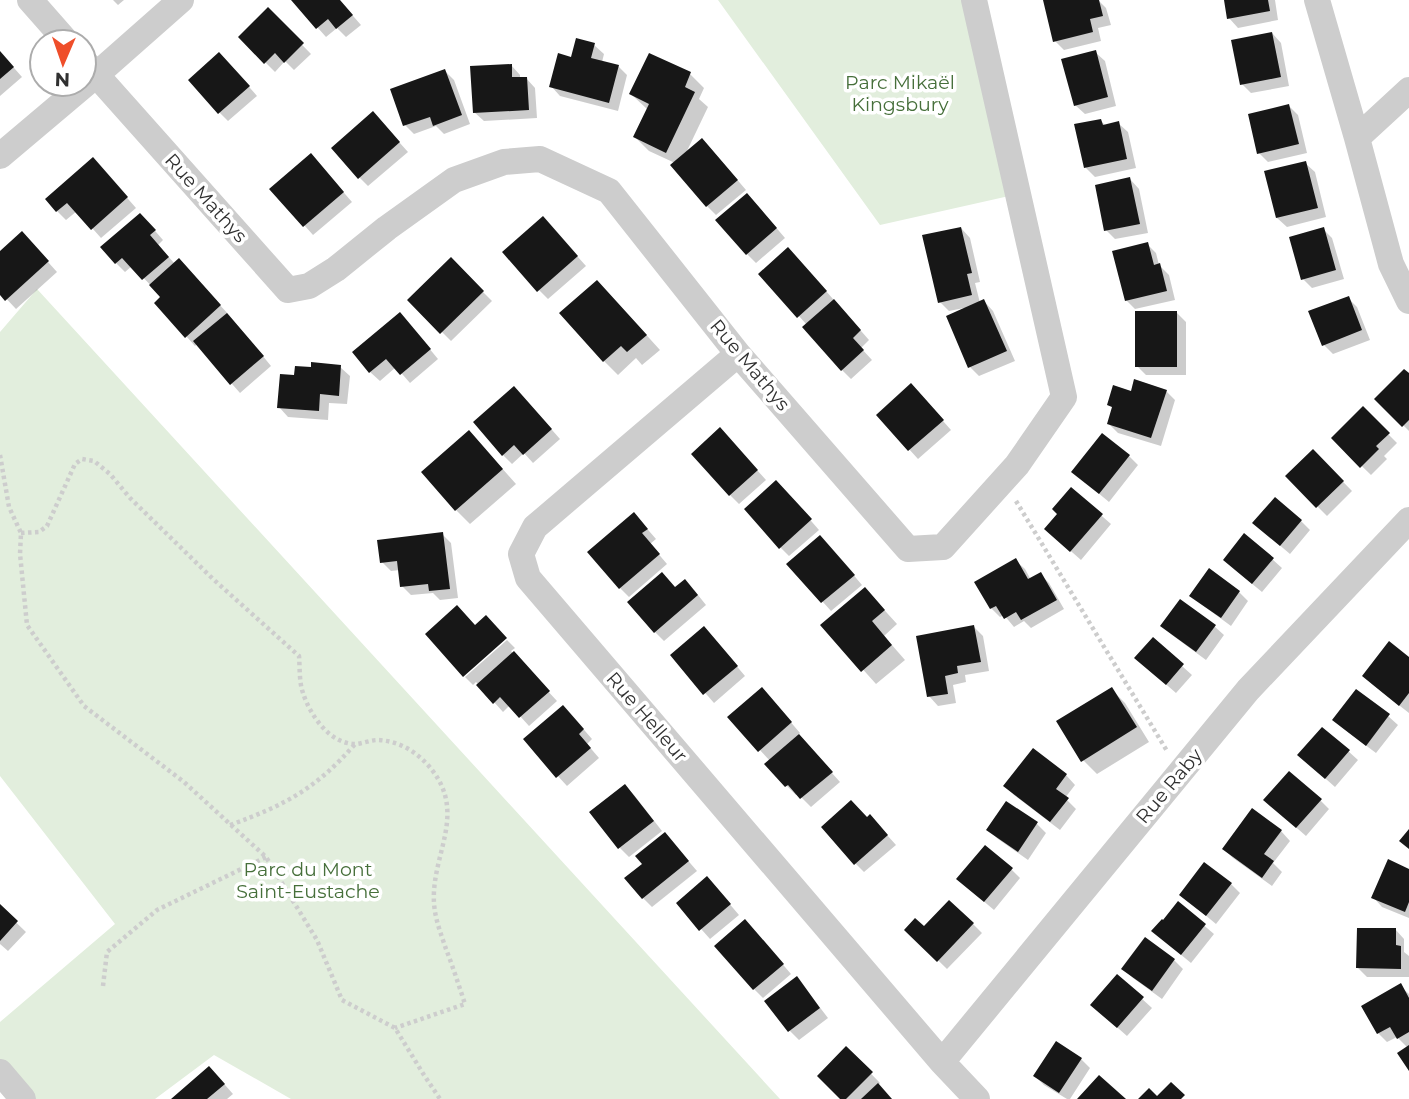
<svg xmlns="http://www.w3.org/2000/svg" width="1409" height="1099" font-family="Montserrat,sans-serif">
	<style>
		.green { fill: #e2eedd }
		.shadow { fill: #0003 }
		.building { fill: #171717 }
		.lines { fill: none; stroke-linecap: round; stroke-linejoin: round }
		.path { stroke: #cdcdcd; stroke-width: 4.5; stroke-dasharray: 3.5 3.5; stroke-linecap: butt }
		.minor { stroke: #cdcdcd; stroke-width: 26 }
		.labels { text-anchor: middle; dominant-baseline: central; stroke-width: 7; stroke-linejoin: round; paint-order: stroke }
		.park-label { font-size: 19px; fill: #466f3a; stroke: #fff }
		.street-label { font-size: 19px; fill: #303030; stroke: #fff }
	</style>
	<rect width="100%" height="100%" fill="#fff"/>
	<!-- green -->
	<path class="green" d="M718,0h256l44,194 -138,31z
		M37,289l743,810h-489l-77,-44 -59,44h-132l-23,-27v-50l115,-98 -115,-148v-444z"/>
	<!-- shadow -->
	<path class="shadow" d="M113,0h11l-6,5z
		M293,0h46l22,25 -15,12 -9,-9 -11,9z
		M1098,0l8,8 5,17 -13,3 3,13 -37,9 -9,-9z
		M1225,0h50l3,20 -40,8 -9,-10z
		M268,10l43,44 -17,16 -9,-9 -10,11 -35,-35z
		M1272,33l9,10 8,43 -38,7 -9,-9z
		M594,45l10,9 -2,8 16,4 9,9 -9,36 -58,-15 -9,-10 21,-27z
		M0,52l22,25 -22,19z
		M1095,52l10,9 11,45 -31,8 -10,-9z
		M649,55l41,19 14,14 -5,11 9,8 -22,46 25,-4 35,41 -30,25 -9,-9 -32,-43 -26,-12 -14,-14 13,-27 -17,-16z
		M228,63l29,33 -29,25 -9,-9z
		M511,65l9,10v4l6,-1 9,10 2,30 -53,3 -10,-9z
		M445,71l9,9 16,44 -26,10 -8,-8 -22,8 -9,-9z
		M1289,106l9,9 9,38 -39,9 -9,-9z
		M1101,121l5,5 12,-3 10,9 8,36 -41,9 -9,-9z
		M382,123l26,29 -40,34 -9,-9z
		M1305,163l10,9 11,45 -39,10 -10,-9z
		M319,164l33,38 -39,33 -41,-46z
		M102,169l34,39 -35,30 -24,-27 -11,9 -9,-9z
		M1130,179l9,10 9,44 -33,6 -9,-9z
		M756,204l29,34 -29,25 -9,-9z
		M149,224l14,16 -5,5 17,19 13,6 41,45 42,51 -31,27 -43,-49 -2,2 -9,-10 -24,-39 -30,-31 -7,6 -9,-9z
		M552,228l34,38 -38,33 -9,-9z
		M961,228l9,10 10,44 -5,1 5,20 4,-2 9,10 22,50 -36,15 -9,-9 -6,-59 -15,3 -9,-9z
		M1323,229l9,9 12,41 -32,9 -9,-9z
		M31,243l26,29 -41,37 -16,-17v-38z
		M1147,244l9,9 3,12 10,10 6,25 -40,9 -9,-9z
		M797,258l72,82 -8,8 11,12 -21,19 -9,-9 -35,-45 -46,-51z
		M451,260l41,41 -41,40 -41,-41z
		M611,296l49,54 -18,15 -6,-7 -18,17 -14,-14z
		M1348,298l9,9 13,33 -37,14 -9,-9z
		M1177,313l9,9v53h-40l-9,-9z
		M409,324l29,35 -28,24 -14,-16 -16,14 -10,-9z
		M340,367l10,9 -3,28 -18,-1 -1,17 -40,-3 -9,-10 16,-30z
		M1409,376v55l-32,-32z
		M1166,391l9,9 -14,46 -43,-13 -9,-9 5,-15 -5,-5z
		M920,395l31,35 -33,29 -40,-44z
		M523,397l37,42 -27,24 -9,-10 -12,11 -9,-9z
		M1363,409l34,34 -13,13 3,3 -16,16 -38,-37z
		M729,439l37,41 -27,24 -9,-9z
		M483,447l33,37 -46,40 -14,-14z
		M1313,451l39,40 -25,25 -40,-40z
		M1129,456l9,9 -29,37 -36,-30z
		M1071,489l40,35 -30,36 -25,-22 4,-24z
		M785,491l34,39 -30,26 -9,-9z
		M1301,521l9,9 -20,24 -26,-22z
		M643,524l13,15 -6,5 17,20 -38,33 -9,-9z
		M442,534l9,9 7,55 -18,2 -7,-7 -22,2 -9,-9 -2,-16 -9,1 -9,-9z
		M829,546l33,39 -31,26 -42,-47z
		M1272,559l10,9 -20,24 -28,-23z
		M1015,560l10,9 6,11 9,-6 9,9 15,26 -33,19 -7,-7 -10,6 -10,-12 -4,2 -9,-9z
		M1210,571l29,21 9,9 -17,25 -30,-22 -9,-9z
		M675,589l19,1 12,15 -42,36 -9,-9z
		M878,603l19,21 -13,12 21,24 -29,24 -53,-59z
		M1162,626h52l10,9 -18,25 -34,-25z
		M974,627l9,9 6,35 -24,4 1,7 -13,3 3,18 -18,3 -9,-10z
		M713,638l32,38 -31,27 -42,-48z
		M507,640l8,8 -4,3 46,50 -28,25 -19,-21 -7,7 -27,-30 -3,3 -8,-8z
		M1153,640l39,35 -16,18 -30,-26z
		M1409,659v54l-36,-28 -9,-9z
		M1111,689l14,14 24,39 -52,32 -14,-14z
		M771,699l29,34 -2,2 42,47 -29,25 -13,-13 -2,1 -9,-9 -20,-22 3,-3 -40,-44z
		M572,716l20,23 -5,5 12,14 -32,28 -42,-46z
		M1388,716l10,9 -22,28 -32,-24 -10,-9z
		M1033,750l33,25 9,10 -10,13 11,11 -16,21 -46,-35 -9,-9z
		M1348,751l10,9 -23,27 -26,-23z
		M625,786l9,9 28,36 -33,26 -9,-9 -28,-36z
		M1320,800l9,9 -23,27 -31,-27z
		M867,819l12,7 17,19 -32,27 -9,-9z
		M1037,824l9,9 -18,27 -30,-21 -10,-9z
		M1281,831l9,10 -17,22 9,9 -10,14 -39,-28 -9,-9z
		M665,834l32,37 -45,36 -9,-9 1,-34z
		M1011,869l9,9 -26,32 -26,-22z
		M1409,871v47l-27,-11 -9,-10z
		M1231,884l9,9 -24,31 -35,-29z
		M716,888l23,27 -29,24 -32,-36z
		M1179,904l35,30 -23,29 -28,-23z
		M0,907l26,25 -18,19 -8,-7z
		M973,924l9,9 -35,36 -40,-39z
		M1395,929l9,10v13l5,4v21h-42l-9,-9z
		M754,931l37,43 -28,24 -9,-9z
		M1145,939l29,21 9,9 -21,30 -29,-21 -9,-9z
		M1117,976l35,32 -25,28 -25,-22z
		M796,978l9,10 23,30 -29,22 -9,-9 -23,-30z
		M1400,986l9,8v74l-1,-20 -11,-11 -10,5 -9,-9z
		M846,1048l34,35 -2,2 13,14h-49z
		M1081,1059l9,9 -20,31h-3l-23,-14 -9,-9z
		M218,1077l15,17 -6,5h-54z"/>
	<!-- building -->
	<path class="building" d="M291,0h49l13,15 -17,14 -8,-10 -12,10z
		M1043,0h56l4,16 -13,3 3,13 -40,10z
		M1224,0h44l2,11 -43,8z
		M268,7l36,36 -20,20 -9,-10 -11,11 -26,-27z
		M1272,32l9,45 -41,8 -9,-45z
		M576,38l19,5 -4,15 28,7 -10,38 -60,-16 9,-34 13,4z
		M1096,50l12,47 -34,9 -13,-47z
		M0,51l14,16 -14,12z
		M219,52l31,34 -32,28 -30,-34z
		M649,53l42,19 -6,15 10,5 -29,61 -33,-16 16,-33 -20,-10z
		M512,64v13h15l2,33 -56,3 -3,-47z
		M445,69l17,46 -29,11 -3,-9 -27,9 -13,-37z
		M1289,104l10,40 -42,10 -9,-40z
		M373,111l27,31 -42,37 -27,-31z
		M1101,119l2,6 16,-4 8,38 -43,9 -10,-44z
		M702,138l36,42 -32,27 -36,-42z
		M311,153l33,39 -41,35 -34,-38z
		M93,157l35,40 -37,33 -24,-27 -11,9 -11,-13z
		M1306,161l12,47 -42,10 -12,-47z
		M1130,177l10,47 -36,7 -9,-46z
		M747,193l30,35 -31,27 -31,-35z
		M140,213l16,17 -6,5 19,22 -27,23 -20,-22 -7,6 -15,-17z
		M543,216l35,40 -41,36 -35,-40z
		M961,227l11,46 -5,1 5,21 -34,8 -16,-68z
		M1324,227l12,43 -35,10 -12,-43z
		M22,231l27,30 -44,40 -5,-6v-44z
		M1148,242l6,23 6,-2 7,28 -42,10 -13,-50z
		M788,247l39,44 -30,27 -39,-44z
		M451,257l33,34 -44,43 -33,-34z
		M179,258l42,47 -36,33 -31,-35 6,-6 -11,-12z
		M597,280l50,55 -20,17 -6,-6 -18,16 -44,-49z
		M1349,296l13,34 -40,16 -14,-35z
		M834,299l27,31 -8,8 11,12 -23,21 -39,-44z
		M984,299l23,52 -39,17 -22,-52z
		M1135,311h42v56h-42z
		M400,312l31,37 -31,26 -14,-16 -17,14 -17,-21z
		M227,313l37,43 -34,29 -37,-44z
		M311,362l30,3 -2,31 -19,-2 -1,17 -42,-3 3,-34 14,1 1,-9 16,1z
		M1404,369l5,4v47l-7,7 -28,-28z
		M1134,379l33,11 -16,48 -44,-14 5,-17 -5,-2 6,-20 18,6z
		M911,383l33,37 -36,31 -32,-36z
		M514,386l38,43 -29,26 -9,-10 -12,11 -29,-34z
		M1363,406l27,27 -14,13 3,3 -19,19 -29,-30z
		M720,427l38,43 -29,26 -38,-42z
		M469,430l34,39 -48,42 -34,-39z
		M1102,433l28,22 -31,39 -28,-22z
		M1313,449l31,32 -28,27 -31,-32z
		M776,480l36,39 -33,30 -35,-40z
		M1071,487l32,27 -33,38 -26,-23 13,-15 -5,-5z
		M1275,497l27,23 -22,26 -28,-23z
		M634,512l14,17 -6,4 18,21 -41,35 -32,-37z
		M443,532l7,57 -21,2 -1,-7 -28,3 -3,-26 -17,2 -3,-23z
		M1244,533l30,25 -22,26 -29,-24z
		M820,535l35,40 -34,28 -35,-39z
		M1016,558l12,21 13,-7 16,28 -36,20 -5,-8 -12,7 -8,-13 -6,3 -16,-27z
		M1209,568l31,23 -19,27 -32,-22z
		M662,572l13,15 10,-8 13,16 -44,38 -27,-31z
		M865,587l20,23 -13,11 20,24 -31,27 -41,-47z
		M1180,599l36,26 -20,27 -36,-26z
		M457,605l18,20 11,-10 21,23 -44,39 -38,-43z
		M974,625l7,37 -24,4 1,7 -13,3 3,18 -21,3 -11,-61z
		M704,626l34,40 -35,29 -33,-40z
		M1153,637l31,27 -18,21 -32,-27z
		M1389,641l20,16v36l-10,13 -37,-30z
		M514,651l36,40 -31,27 -19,-21 -7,7 -17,-19z
		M762,687l30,35 -34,30 -31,-35z
		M1112,687l25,40 -56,35 -25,-41z
		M1356,689l34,25 -24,32 -34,-26z
		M563,705l21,24 -5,5 12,14 -35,30 -33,-39z
		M1322,727l28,23 -25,29 -28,-24z
		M799,734l34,38 -33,27 -12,-14 -3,2 -21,-23z
		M1033,748l34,26 -11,15 13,9 -19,24 -47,-36z
		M1289,771l33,28 -26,29 -33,-28z
		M625,784l29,37 -36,28 -29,-37z
		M851,800l16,17 3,-3 18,21 -34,30 -33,-38z
		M1006,801l32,21 -20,30 -32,-22z
		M1252,808l30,22 -18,24 10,7 -12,17 -40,-29z
		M1409,829v20l-10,-8z
		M665,832l24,29 -47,38 -18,-21 18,-14 -7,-8z
		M985,845l28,23 -29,34 -28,-23z
		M1388,859l21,10v33l-4,10 -34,-14z
		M1204,862l28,21 -26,33 -27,-21z
		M707,876l24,28 -32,27 -23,-28z
		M949,900l25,23 -37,39 -33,-32 11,-12 9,8z
		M1178,901l28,23 -25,31 -30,-24 11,-12 1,1z
		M0,904l18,17 -18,20z
		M745,919l39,45 -31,26 -39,-44z
		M1357,928h39v17l5,1v23l-45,-1z
		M1145,937l30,22 -23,32 -31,-22z
		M1117,974l27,23 -27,31 -27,-23z
		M797,976l23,32 -32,24 -24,-31z
		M1401,983l8,15v34l-12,7 -7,-12 -13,7 -16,-28z
		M1056,1041l26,17 -23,35 -26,-17z
		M1409,1045v26l-12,-18z
		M846,1046l27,26 -27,27h-6l-23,-23z
		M209,1066l16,18 -18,15h-36z
		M1099,1075l27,24h-49z
		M1171,1082l14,13 -4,4h-43l11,-11 8,8z
		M878,1083l14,16h-31z"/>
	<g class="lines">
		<!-- path -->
		<path class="path" d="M0,455l9,52 12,26 -1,21 7,71 57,81 100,76 82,75 51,83 25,60 53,28 29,47 16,24
			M1016,501l151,250
			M21,533l18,-1 8,-6 28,-62 7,-5 12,2 16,13 20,24 83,81 86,77c1,12 0,26 4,37 7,22 27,52 54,51 7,-1 14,-4 21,-4 22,1 41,13 54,30 35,45 -1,85 2,133 1,16 7,31 12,46 7,18 13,37 19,55l-70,24
			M230,825c55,-20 86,-36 125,-81
			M103,986l4,-34 50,-42 109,-53"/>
		<!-- minor -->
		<path class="minor" d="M30,0l37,42
			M1317,0l40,138 34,126 18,37
			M84,61l204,229 21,-4 27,-17 51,-41 67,-48 50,-18 36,-3 69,32 129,163 170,195 35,-2 74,-82 47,-68 -90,-397
			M1357,138l52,-48
			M0,156l96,-81 85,-75
			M738,354l-203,173 -14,27 7,24 414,484 35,37
			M942,1062l306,-372 161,-170
			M0,1072l23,27"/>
	</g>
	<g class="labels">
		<!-- park labels -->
		<g class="park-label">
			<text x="900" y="82">Parc Mikaël<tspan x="900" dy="22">Kingsbury</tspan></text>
			<text x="308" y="869">Parc du Mont<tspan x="308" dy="22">Saint-Eustache</tspan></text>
		</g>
		<!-- street labels -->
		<g class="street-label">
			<text transform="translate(206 198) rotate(48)">Rue Mathys</text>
			<text transform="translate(750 365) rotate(50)">Rue Mathys</text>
			<text transform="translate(647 717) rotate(49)">Rue Helleur</text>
			<text transform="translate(1169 786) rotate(-50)">Rue Raby</text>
		</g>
	</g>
	<!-- north arrow -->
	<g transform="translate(63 63) rotate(182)"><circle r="33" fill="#ffffff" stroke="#acacac" stroke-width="2"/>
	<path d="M0-5L12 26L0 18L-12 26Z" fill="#ef4e2a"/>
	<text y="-10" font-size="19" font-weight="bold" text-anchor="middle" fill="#303030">N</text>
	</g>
</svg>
